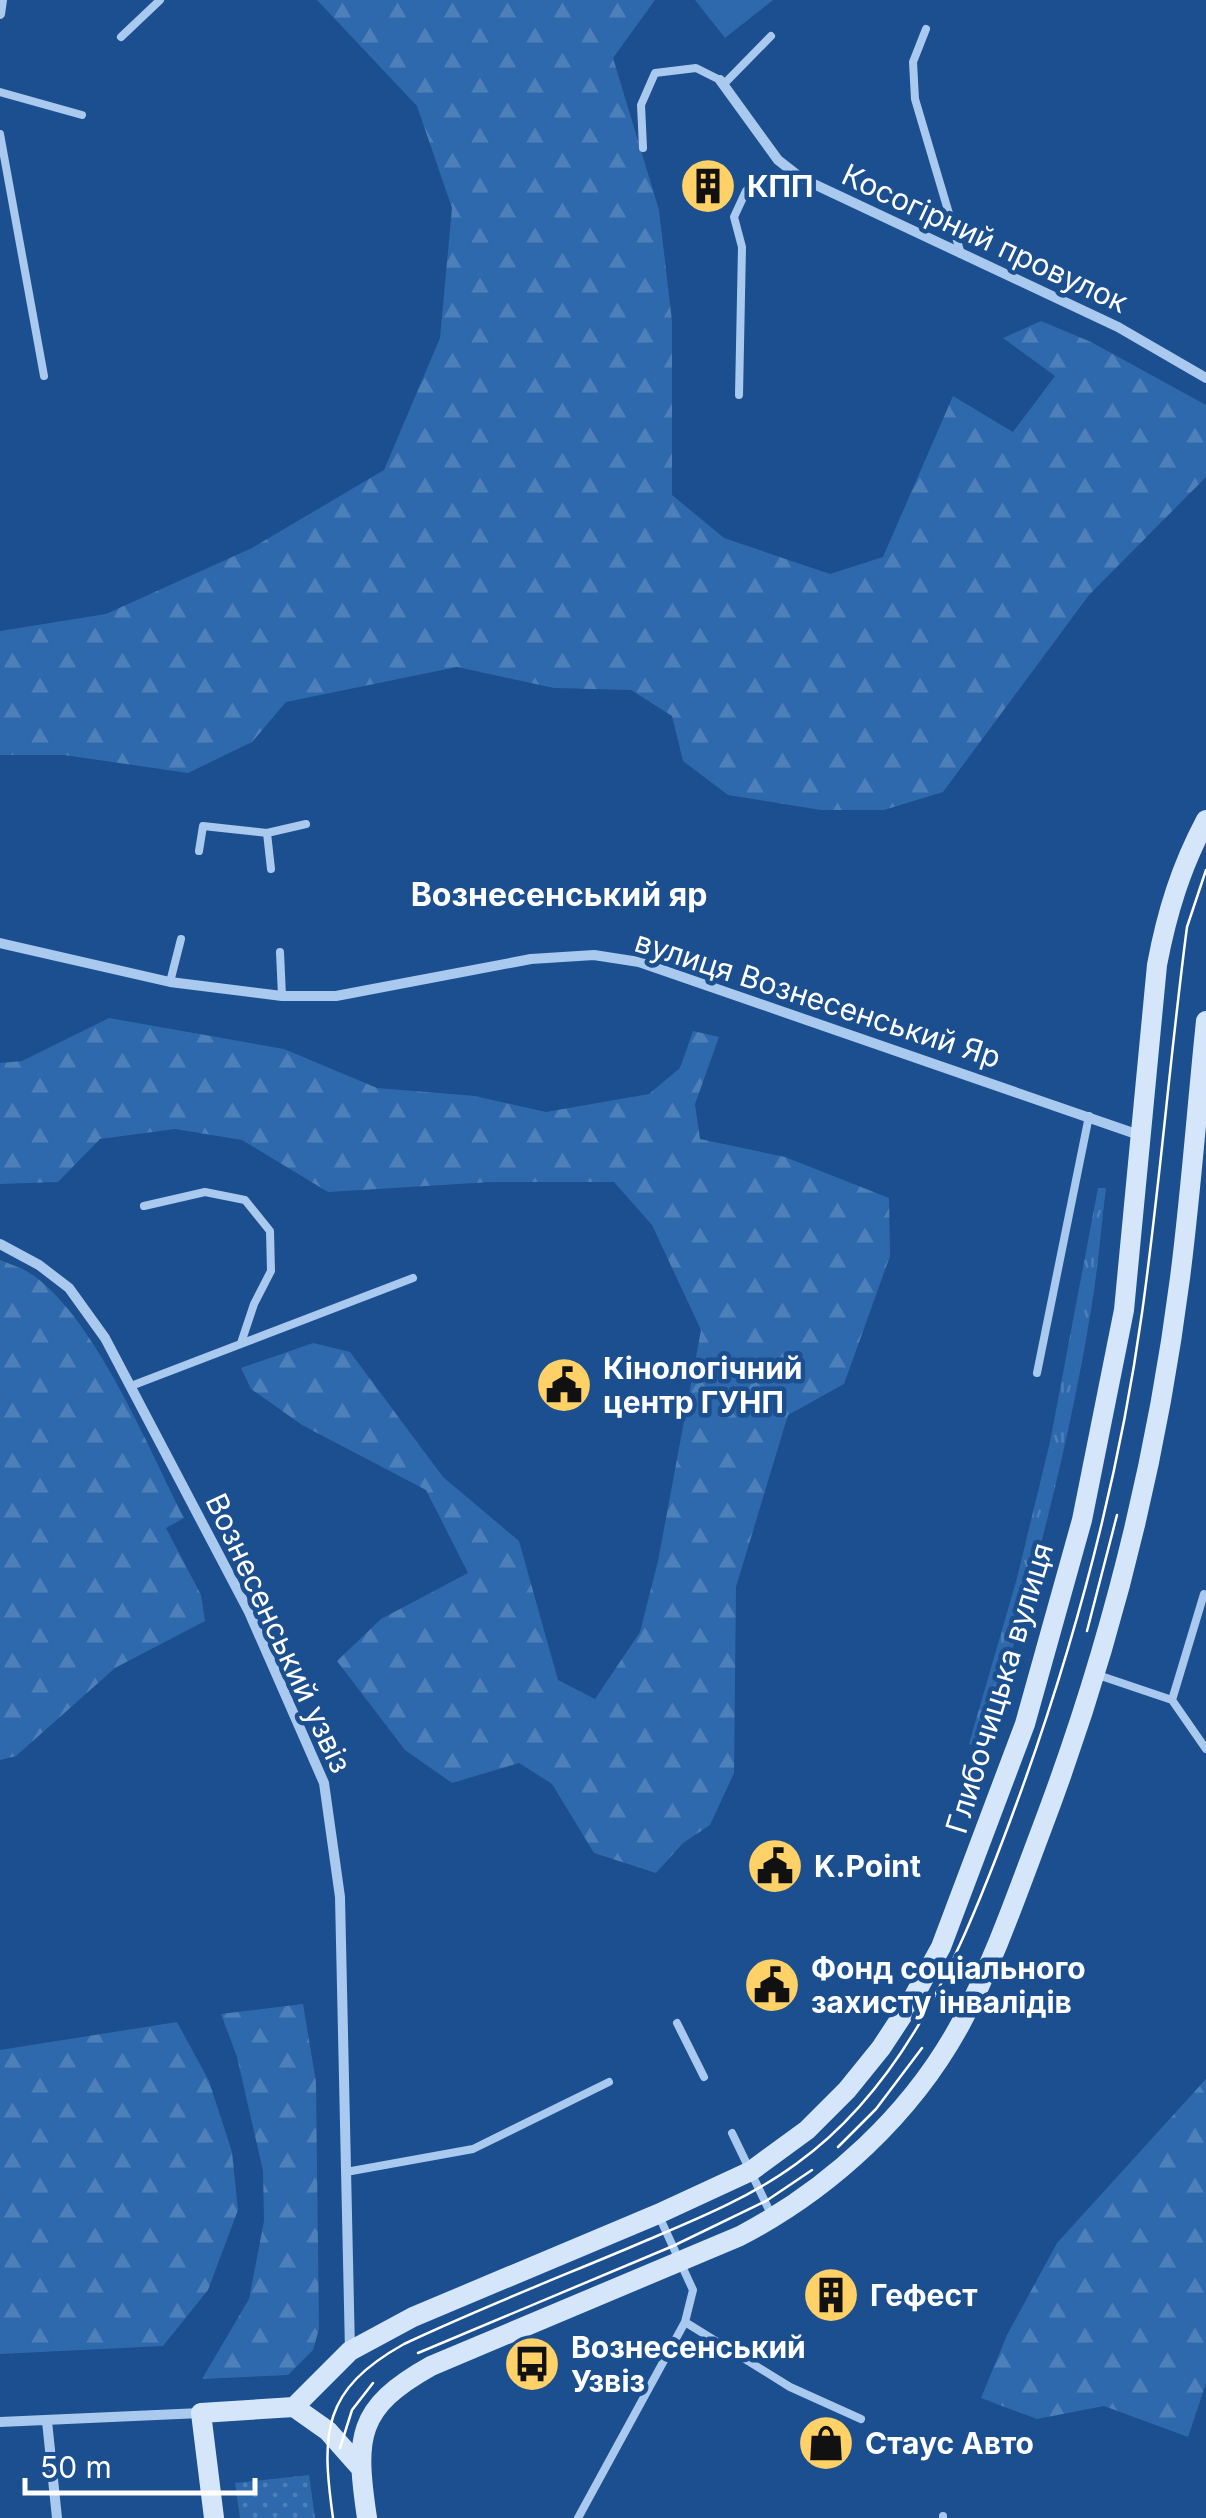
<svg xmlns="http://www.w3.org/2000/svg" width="1206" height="2518" font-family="Inter,sans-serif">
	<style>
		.grass { fill: url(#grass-tufts) }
		.forest { fill: url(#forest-firs) }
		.park { fill: url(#park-dots) }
		.pitch { fill: #2e69ad }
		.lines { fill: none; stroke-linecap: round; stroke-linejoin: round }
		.lane { stroke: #a9c9ee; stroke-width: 8 }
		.street { stroke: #a9c9ee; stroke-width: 10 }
		.secondary { stroke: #d6e6fa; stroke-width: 20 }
		.tram { stroke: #fff; stroke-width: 2.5 }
		.labels { text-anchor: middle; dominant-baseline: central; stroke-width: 9; stroke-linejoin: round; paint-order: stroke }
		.poi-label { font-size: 30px; font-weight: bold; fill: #fff; stroke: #1b4f8f; text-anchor: start }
		.street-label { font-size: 30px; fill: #fff; stroke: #1b4f8f }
		.neighbourhood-label { font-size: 32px; font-weight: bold; fill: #fff; stroke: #1b4f8f }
	</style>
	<defs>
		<pattern id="grass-tufts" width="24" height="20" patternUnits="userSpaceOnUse" patternTransform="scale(2.5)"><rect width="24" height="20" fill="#2e69ad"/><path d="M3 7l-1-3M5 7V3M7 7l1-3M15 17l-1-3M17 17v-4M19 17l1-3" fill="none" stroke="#4d80b9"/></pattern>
		<pattern id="forest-firs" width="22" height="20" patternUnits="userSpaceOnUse" patternTransform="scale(2.5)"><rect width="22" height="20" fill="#2e69ad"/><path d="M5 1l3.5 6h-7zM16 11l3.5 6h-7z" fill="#4d80b9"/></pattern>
		<pattern id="park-dots" width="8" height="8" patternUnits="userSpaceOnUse" patternTransform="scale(2.5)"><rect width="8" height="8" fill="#2e69ad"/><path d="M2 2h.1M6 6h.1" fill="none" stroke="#4d80b9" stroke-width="1.8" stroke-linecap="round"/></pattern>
	</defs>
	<rect width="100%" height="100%" fill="#1b4f8f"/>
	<!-- grass -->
	<path class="grass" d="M1098,1188h8c-5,40 -8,81 -15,122 -24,149 -65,294 -107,439l-15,-5 48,-166 33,-136z"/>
	<!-- forest -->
	<path class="forest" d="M317,0h338l-42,58 46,152 13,111v174l52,43 106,36 53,-17 70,-161 60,36 42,-56 -52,-38 38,-17 50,21 115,63v72l-117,118 -146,197 -59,18h-63l-93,-15 -45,-34 -11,-45 -41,-26 -77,-2 -97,-21 -171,35 -34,40 -64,31 -124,-18h-64v-124l106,-17 146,-66 132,-78 56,-132 12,-130 -35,-102z
		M109,1018l175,31 93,39 98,8 71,16 103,-18 31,-26 13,-37 26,6 -24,67 5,35 85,18 104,41 1,58 -46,128 -56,31 -52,172 -2,186 -24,52 -27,18 -27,30 -62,-20 -42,-69 -33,-21 -67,20 -47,-33 -68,-89 44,-42 87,-46 -42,-83 -124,-65 -51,-36 -10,-21 72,-25 37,9 93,125 76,64 39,139 37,19 45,-67 18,-71 43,-231 -49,-105 -38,-43h-123l-163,10 -86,-52 -67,-11 -75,10 -42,43 -58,2v-121l22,-2z
		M0,1260c9,4 20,7 28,12 65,40 121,178 156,246l-18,10 35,67 4,26 -90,47 -99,88 -16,4z
		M303,2004l13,78 3,247 -6,21 -25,25 -86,4 47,-80 15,-78 -1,-50 -26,-114 -16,-43z
		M177,2022l32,59 23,71 6,58 -30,80 -45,56 -163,8v-304z
		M1206,2079v304l-18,54 -84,-31 -67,13 -56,-21 26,-63 50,-92z"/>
	<!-- park -->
	<path class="park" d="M309,2475l6,43h-75l-5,-35z"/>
	<!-- pitch -->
	<path class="pitch" d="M695,0h78l-48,38z"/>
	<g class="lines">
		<!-- lane -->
		<path class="lane" d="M926,29l-13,33 2,37 46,155
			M121,37l39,-37
			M723,85l48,-49
			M0,92l82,23
			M0,134l44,242
			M643,148l-2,-43 14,-32 41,-5 24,12
			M739,395l3,-148 -8,-30 12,-26 12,-11 43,-2
			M267,833l4,36
			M199,851l4,-25 64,7 39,-9
			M280,952l2,44
			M170,982l11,-43
			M144,1206l61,-14 40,8 25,31 1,40 -17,33 -13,39
			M1037,1373l52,-257
			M131,1386l282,-108
			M1095,1674l77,26 34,49
			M1172,1700l32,-106
			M677,2023l27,54
			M732,2133l39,81
			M346,2172l127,-23 136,-67
			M685,2322l105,65 71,32
			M943,2516v2
			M578,2518l107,-196 8,-32 -35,-76"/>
		<!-- street -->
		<path class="street" d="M0,14l2,-14
			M720,80l58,80 23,18 317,149 88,51
			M0,943l170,39 112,14h54l195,-37 63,-4 45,7 500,173
			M0,1244l39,21 30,23 36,50 144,274 75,171 16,114 10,454
			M47,2421l10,97
			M0,2422l201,-9"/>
		<!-- secondary -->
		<path class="secondary" d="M294,2407l56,-56 63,-34 245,-103 93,-43 56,-41 40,-40 34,-42 27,-41 33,-60 84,-223 57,-204 42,-210 33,-345c10,-53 24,-98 49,-145
			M214,2518l-13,-105 93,-6 34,24 31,35
			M367,2518c-12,-81 -11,-110 64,-152l309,-130c90,-47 172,-122 221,-213 33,-62 56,-129 81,-195 67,-177 114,-363 138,-550 11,-86 17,-171 26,-257"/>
		<!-- tram -->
		<path class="tram" d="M1087,1631l30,-116
			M838,2147l38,-38 46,-61
			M418,2353l255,-107 93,-45 46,-31
			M340,2448l12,-38 21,-27
			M333,2518c-12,-86 -11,-128 71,-174 74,-35 151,-65 227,-97 56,-24 116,-47 165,-83 103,-74 156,-193 200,-306 68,-175 120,-359 146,-545 18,-128 28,-257 45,-386l19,-57"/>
	</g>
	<!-- icons -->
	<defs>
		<g id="building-disc" transform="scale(2.875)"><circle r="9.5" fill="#ffd166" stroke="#1b4f8f"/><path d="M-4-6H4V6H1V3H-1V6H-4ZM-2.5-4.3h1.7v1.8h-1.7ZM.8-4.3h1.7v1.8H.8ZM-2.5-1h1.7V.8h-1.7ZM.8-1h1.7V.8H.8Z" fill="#111"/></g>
		<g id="civic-disc" transform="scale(2.875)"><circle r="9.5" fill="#ffd166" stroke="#1b4f8f"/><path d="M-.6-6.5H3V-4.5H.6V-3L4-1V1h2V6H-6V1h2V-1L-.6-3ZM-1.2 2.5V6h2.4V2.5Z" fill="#111"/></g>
		<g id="bus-disc" transform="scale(2.875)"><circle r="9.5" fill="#ffd166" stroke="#1b4f8f"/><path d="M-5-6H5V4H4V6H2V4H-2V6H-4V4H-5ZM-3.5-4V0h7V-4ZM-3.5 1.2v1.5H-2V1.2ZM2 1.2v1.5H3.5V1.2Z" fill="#111"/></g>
		<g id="shop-disc" transform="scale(2.875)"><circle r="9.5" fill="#ffd166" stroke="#1b4f8f"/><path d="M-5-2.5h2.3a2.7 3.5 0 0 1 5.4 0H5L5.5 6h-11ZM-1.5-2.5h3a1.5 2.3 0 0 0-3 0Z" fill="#111"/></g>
	</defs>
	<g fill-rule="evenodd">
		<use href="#building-disc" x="708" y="186"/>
		<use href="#civic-disc" x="564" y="1385"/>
		<use href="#civic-disc" x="775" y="1866"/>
		<use href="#civic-disc" x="772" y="1985"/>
		<use href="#building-disc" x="831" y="2295"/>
		<use href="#bus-disc" x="532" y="2364"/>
		<use href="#shop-disc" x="826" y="2443"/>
	</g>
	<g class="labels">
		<!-- poi labels -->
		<g class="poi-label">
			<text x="747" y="186">КПП</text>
			<text x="603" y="1368">Кінологічний<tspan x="603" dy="34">центр ГУНП</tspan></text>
			<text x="814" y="1866">K.Point</text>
			<text x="811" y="1968">Фонд соціального<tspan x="811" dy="34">захисту інвалідів</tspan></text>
			<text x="870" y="2295">Гефест</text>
			<text x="571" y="2347">Вознесенський<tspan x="571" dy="34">Узвіз</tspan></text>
			<text x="865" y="2443">Стаус Авто</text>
		</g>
		<!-- street labels -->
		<g class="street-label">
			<text transform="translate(985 238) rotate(25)">Косогірний провулок</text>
			<text transform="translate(818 999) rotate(18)">вулиця Вознесенський Яр</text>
			<text transform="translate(279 1633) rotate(65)">Вознесенський узвіз</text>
			<text transform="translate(999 1688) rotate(-73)">Глибочицька вулиця</text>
		</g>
		<!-- neighbourhood labels -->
		<g class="neighbourhood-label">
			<text x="559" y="894">Вознесенський яр</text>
		</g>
	</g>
	<!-- scale -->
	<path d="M25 2478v15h230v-15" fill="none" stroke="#ffffff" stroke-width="5"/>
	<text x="40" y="2478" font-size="30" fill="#ffffff" stroke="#1b4f8f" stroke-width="8" paint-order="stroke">50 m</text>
</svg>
